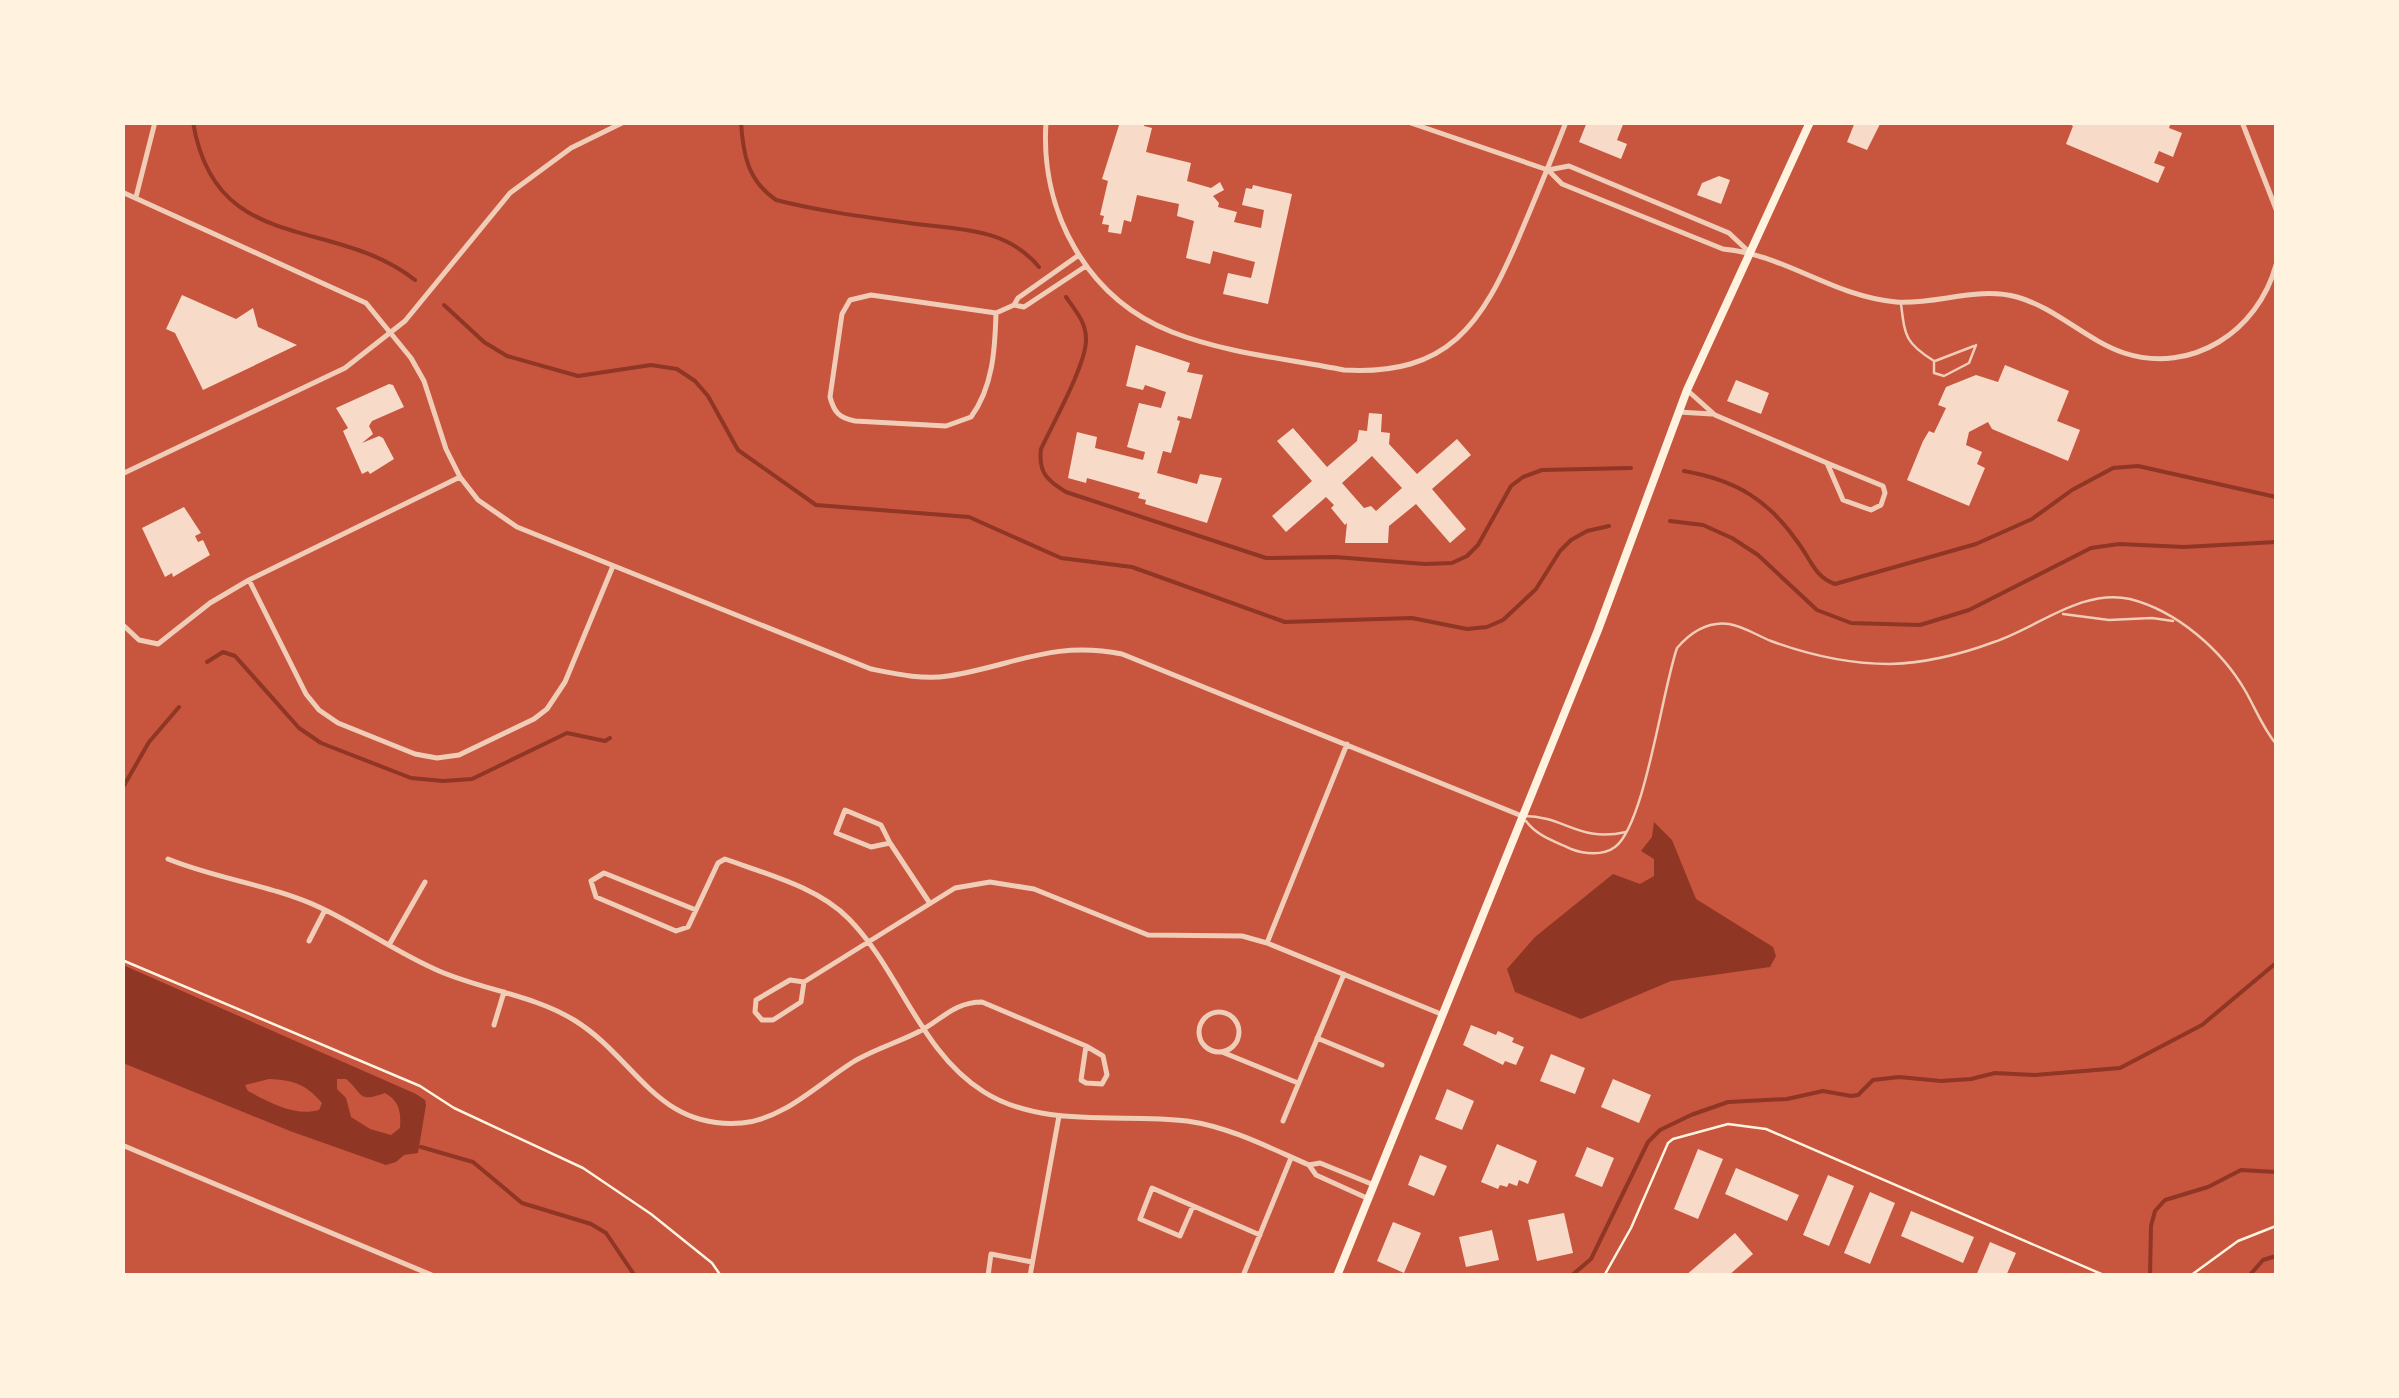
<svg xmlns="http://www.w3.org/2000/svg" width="2399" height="1398" font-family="Barlow,sans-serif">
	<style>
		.water { fill: #8f3625; fill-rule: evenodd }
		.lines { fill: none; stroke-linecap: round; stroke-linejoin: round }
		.stream { stroke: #8f3625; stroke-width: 4 }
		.building { fill: #f7dbc8; fill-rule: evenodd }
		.path { stroke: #fff3e0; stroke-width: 2.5 }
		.service { stroke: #f1ccb7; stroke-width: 2.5 }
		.minor { stroke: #f1ccb7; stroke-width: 5 }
		.tertiary { stroke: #f1ccb7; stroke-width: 5 }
		.primary { stroke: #fff3e0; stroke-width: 8 }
	</style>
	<rect width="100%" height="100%" fill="#c8553d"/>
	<!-- water -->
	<path class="water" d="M1654,822l18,18 24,59 77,48 3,9 -6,11 -99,14 -90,38 -66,-27 -8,-23 28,-32 78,-63 27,10 14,-8v-17l-13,-8 11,-14z
		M123,965l293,129 9,6 1,5 -8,48 -14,2 -8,7 -10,3 -96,-34 -167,-68zM269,1079c24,1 37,5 53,24l-3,7c-24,7 -50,-8 -71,-19l-3,-6zM337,1079h9c18,15 11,24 39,14 15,8 16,20 15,35l-9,7 -21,-6 -19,-12 -5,-19 -9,-9z"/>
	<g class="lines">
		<!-- stream -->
		<path class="stream" d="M193,122c22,135 140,93 222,158
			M741,122c2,33 7,59 35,78 43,11 89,17 133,23 48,7 96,3 130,44
			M1066,297c9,13 20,25 20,42 1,24 -34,86 -45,110 -3,24 7,32 25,43l200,66 69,-1 90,7 27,-1 15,-7 11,-11 33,-59 12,-9 19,-7 89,-2
			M444,305l40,37 23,14 71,20 73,-11 26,4 18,12 13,15 30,54 78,55 153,12 92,41 71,9 153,55 127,-4 55,11 20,-2 16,-7 33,-31 24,-38 11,-11 16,-9 22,-5
			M1684,471c52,9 85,29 115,73 12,16 16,33 36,40l141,-40 56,-25 40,-29 41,-22 25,-2 138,31
			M1670,521l33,4 29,13 26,17 59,55 34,13 69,2 49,-15 122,-62 28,-4 65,3 92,-5
			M207,662l16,-10 12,4 64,72 22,15 90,35 32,3 29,-2 95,-46 38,8 5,-3
			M122,789l27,-47 30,-35
			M421,1147l52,15 49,41 69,21 15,9 29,43
			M1571,1276l20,-17 57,-117 12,-12 31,-15 37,-13 59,-3 36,-8 28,5 7,-1 15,-15 26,-3 42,4 30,-2 24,-6 40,2 85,-7 82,-43 74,-62
			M2150,1276l1,-50 4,-15 10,-11 43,-13 33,-17 35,2
			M2249,1276l14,-16 13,-4"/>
	</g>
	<!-- building -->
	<path class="building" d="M1120,122h25l-1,4 8,2 -6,24 45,11 -4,18 24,7 9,-6 4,8 -11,6 6,7 -1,4 19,5 -3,10 27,6 3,-18 -22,-5 4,-17 6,1 1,-4 39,9 -24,110 -45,-10 5,-21 23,5 4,-16 -42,-11 -3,13 -24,-6 8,-37 -17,-5 2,-12 -42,-9 -6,27 -7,-2 -3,14 -13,-2 1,-7 -7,-1 2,-8 -4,-1 8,-34 -6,-2z
		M1587,122h37l-7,18 10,4 -6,15 -42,-17z
		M1855,122h26l-14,28 -20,-8z
		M2066,122h105l-2,6 13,5 -9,24 -14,-6 -5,12 11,4 -7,16 -92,-39 7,-18z
		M1719,176l11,4 -9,24 -24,-9 5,-12z
		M182,295l54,24 17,-11 5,19 39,18 -94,45 -28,-57 -9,-4z
		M1136,345l54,18 -3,9 16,3 -12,44 -13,-3 -1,4 3,1 -9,32 -8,-2 -6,22 40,11 3,-10 22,4 -15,45 -62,-19 1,-4 -8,-2 2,-5 -53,-15 -1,5 -18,-5 9,-46 20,5 -2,11 48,12 2,-8 -18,-5 12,-44 22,5 5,-16 -21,-7 -2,5 -17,-4z
		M2005,365l64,26 -12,30 23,9 -12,31 -76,-32 -4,-7 -19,10 -3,13 16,7 -5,12 8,4 -16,38 -62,-26 16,-39 6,-10 5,2 12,-25 -8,-3 8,-18 30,-12 22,7z
		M1736,380l33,13 -8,21 -34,-13z
		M389,384l4,1 11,22 -32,14 -3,5 4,8 -11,9 17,-7 4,2 11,21 -24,15 -2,-3 -6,3 -19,-43 5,-3 -12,-20z
		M1369,413l13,1 -1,18 9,1 -1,11 28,30 40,-35 14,16 -39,34 34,40 -16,14 -34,-39 -27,22 -1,17h-43l2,-20 -2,2 -14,-17 3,-3 -8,-8 -40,35 -14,-16 40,-35 -35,-40 16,-13 34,39 30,-26 2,-11 8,1zM1372,456l30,32 -26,23 -5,-5 -7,2 -22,-25z
		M184,507l17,26 -6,3 3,6 5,-2 7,15 -37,22 -1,-4 -7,4 -23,-49z
		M1471,1025l25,10 2,-4 16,7 -2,4 12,5 -8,18 -11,-4 -2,4 -40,-20z
		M1551,1054l34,14 -10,26 -35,-13z
		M1613,1079l38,16 -12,28 -38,-16z
		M1447,1089l27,12 -12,29 -27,-11z
		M1497,1144l40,17 -9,23 -9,-4 -2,6 -8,-3 -2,4 -7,-2 -2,4 -17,-7z
		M1587,1147l27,11 -12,29 -27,-11z
		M1698,1149l25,10 -25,60 -24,-10z
		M1420,1155l27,11 -13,30 -26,-11z
		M1736,1168l63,27 -12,26 -62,-27z
		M1828,1175l26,11 -25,60 -26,-11z
		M1870,1192l25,11 -25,61 -26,-11z
		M1911,1211l63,26 -11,26 -62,-27z
		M1564,1213l9,40 -36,8 -9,-41z
		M1393,1222l28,11 -17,40 -27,-12z
		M1492,1230l7,30 -33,7 -7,-30z
		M1735,1233l18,21 -25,22h-43z
		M1990,1242l26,11 -10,23h-30z"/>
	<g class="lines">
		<!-- path -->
		<path class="path" d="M122,960l298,126 34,22 129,60 68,46 61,49 9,13
			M1604,1276l27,-48 37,-85 5,-4 55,-15 38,5 340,147
			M2190,1276l48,-35 38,-15"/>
		<!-- service -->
		<path class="service" d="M1901,304c4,32 4,39 33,57
			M1935,361l39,-15
			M1934,363v10l10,3 25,-13 7,-18
			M2063,614l46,6 43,-2 21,3
			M1524,816c41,0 55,27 102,16
			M1526,821c11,15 28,20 45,28 13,5 32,7 44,-2 30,-23 47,-156 62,-199 13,-15 30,-27 52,-24 14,2 29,12 42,17 38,14 79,23 119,23 35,-1 72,-10 104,-22 43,-14 88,-54 136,-43 47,12 92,51 116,93 10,18 17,36 30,52"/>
		<!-- minor -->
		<path class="minor" d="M1046,122c-6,89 40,176 126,210 53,21 116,27 172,38 105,6 138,-46 175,-133 16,-38 32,-76 47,-115
			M122,192l244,111 45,55 13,23 22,68 14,28 18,23 39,27 354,142c25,5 52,11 77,7 65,-10 104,-36 174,-22l400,162
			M136,197l19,-75
			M1079,255l-61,43 -4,7 10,2 62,-41
			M996,313c-1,36 -3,74 -25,104l-25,9 -91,-5c-16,-3 -21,-9 -25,-24l12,-83 8,-14 21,-5 125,18 18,-8
			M1687,390l28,25 112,48 16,37 28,10 10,-5 4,-12 -2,-7 -56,-23
			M1678,412l34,2
			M249,580l57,114 13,16 19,13 77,31 22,4 22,-3 75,-36 13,-10 18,-27 48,-116
			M122,624l17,16 19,4 52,-41 39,-23 211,-103
			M845,810l36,15 9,18 -19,4 -35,-14z
			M890,843l39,59
			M168,859c49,20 103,26 151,48 41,19 78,46 120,64 44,19 94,24 135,49 62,38 82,110 168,103 42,-4 76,-39 111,-61 21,-13 47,-20 69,-32 21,-12 34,-28 60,-28l104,44
			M696,910l-8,17 -12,4 -80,-34 -5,-16 13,-8 92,37 22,-47 7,-4c41,15 93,28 124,60 51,52 71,133 135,173 59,37 137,21 203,29 43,6 83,27 122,44l11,-2 54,22
			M309,941l16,-31
			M1267,943l80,-199
			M389,945l36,-63
			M804,982l-3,20 -28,18h-11l-7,-8 1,-12 34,-20 14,2 151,-94 35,-6 44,7 114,46 94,1 25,7 174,71
			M1199 1032a20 20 0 1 1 40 0a20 20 0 1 1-40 0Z
			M494,1025l10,-33
			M1317,1038l65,27
			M1086,1046l17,10 4,19 -5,9 -16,-1 -5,-3z
			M1222,1052l76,31
			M1283,1121l61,-147
			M122,1145l312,131
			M1309,1165l7,10 53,24
			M1193,1206l-13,30 -40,-17 12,-31 108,47
			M988,1276l3,-22 41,8
			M1030,1276l29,-160
			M1243,1276l48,-118"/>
		<!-- tertiary -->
		<path class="tertiary" d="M1408,122l140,48 14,14 161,65c61,5 111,48 173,53 40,3 81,-16 121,-5 39,11 69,43 107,56 68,22 134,-22 152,-88
			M2242,122l34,87
			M1548,170l21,-4 160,67 18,17
			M122,474l223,-106 60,-47 105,-128 61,-45 53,-26"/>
		<!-- primary -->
		<path class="primary" d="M1337,1276l261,-646 89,-240 123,-268"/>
	</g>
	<!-- border -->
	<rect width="2399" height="1398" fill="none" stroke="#fff3e0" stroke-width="250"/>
</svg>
